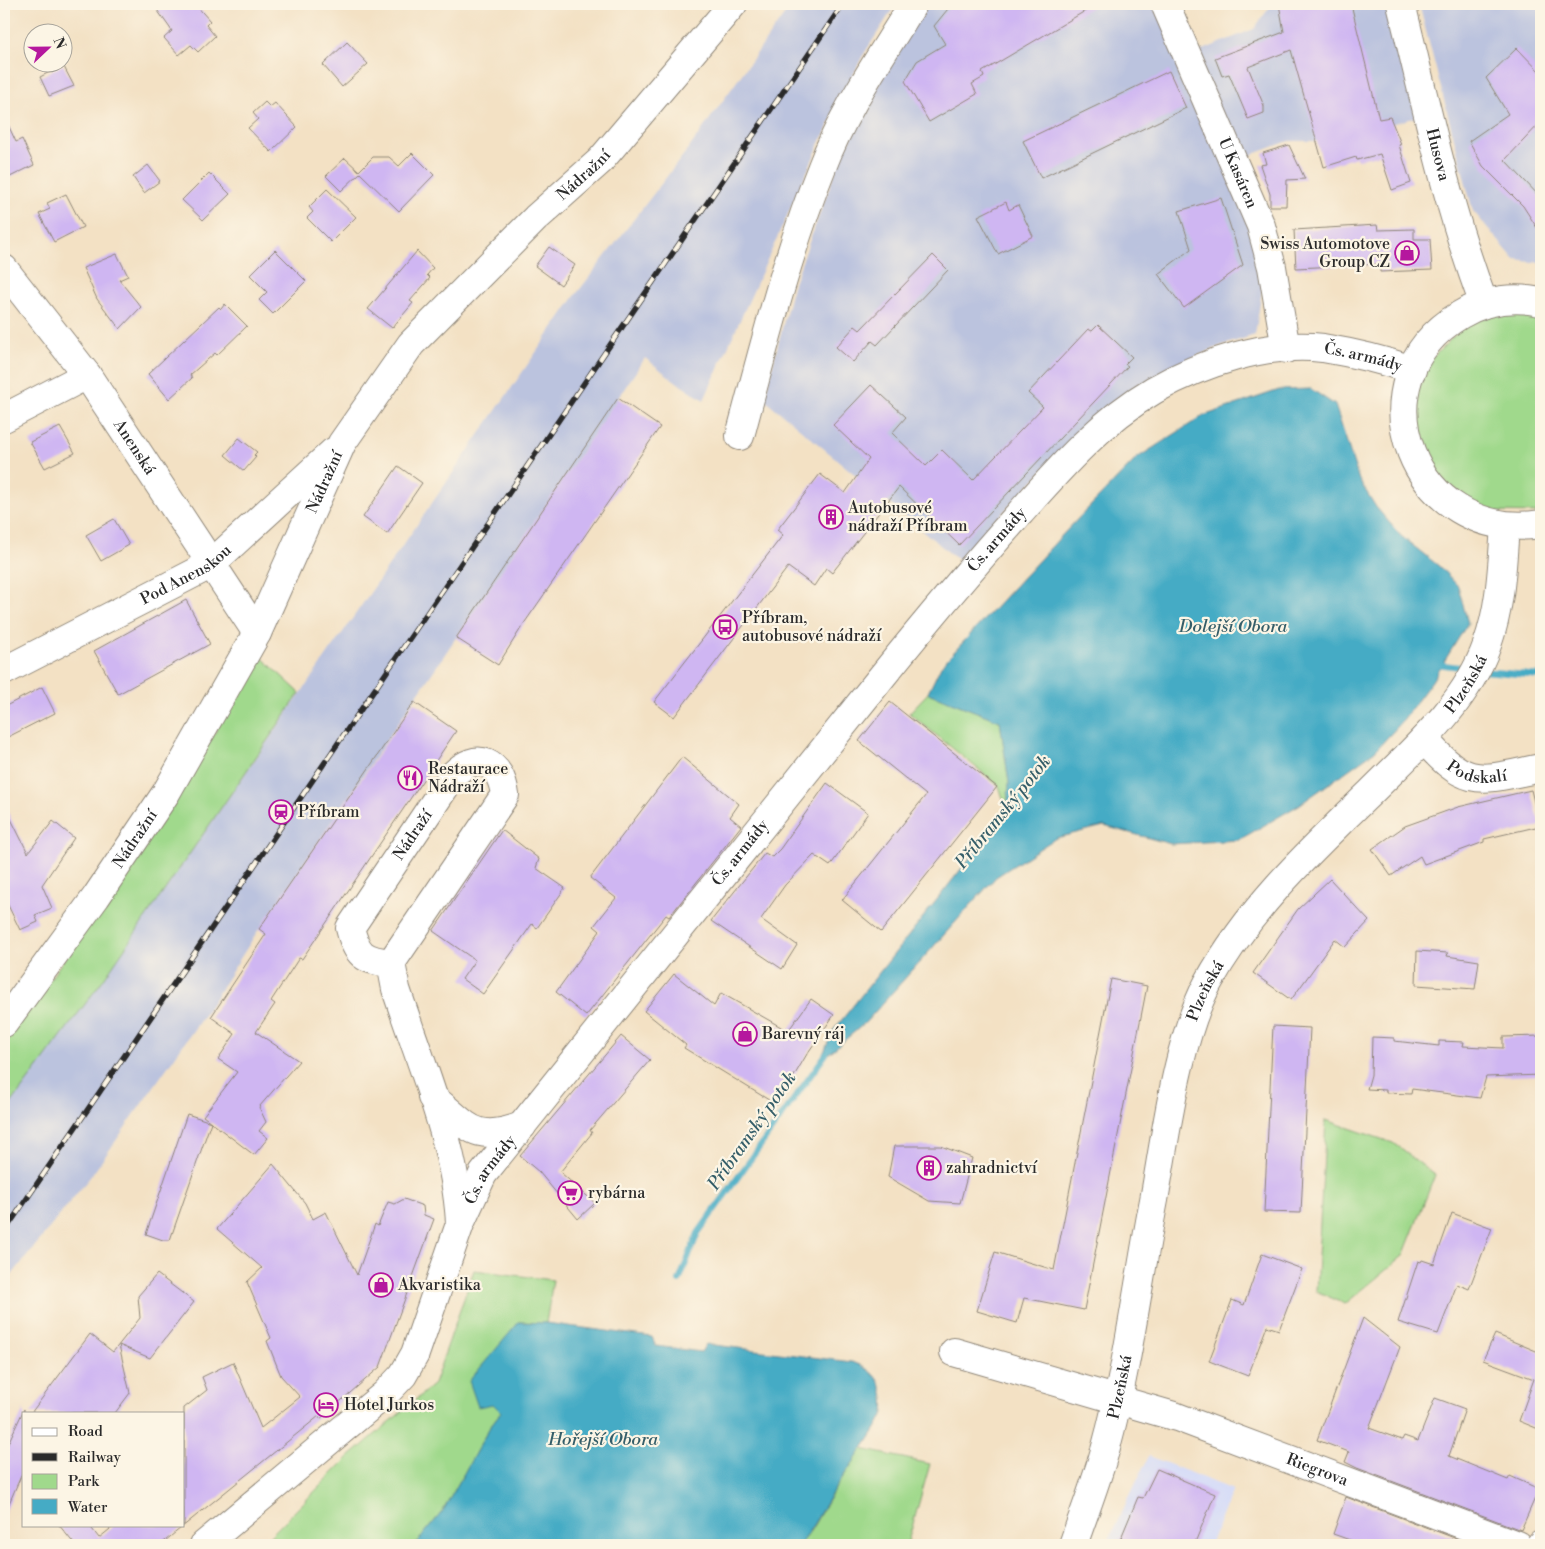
<svg xmlns="http://www.w3.org/2000/svg" width="1545" height="1549" font-family="'Libre Bodoni',serif">
	<style>
		.built { fill: #d1d9f9 }
		.industrial { fill: #bbc3de }
		.green { fill: #a0d98c; stroke: #66825c }
		.water { fill: #45abc5; stroke: #386b78 }
		.lines { fill: none; stroke-linecap: round; stroke-linejoin: round }
		.stream { stroke: #45abc5; stroke-width: 6 }
		.building { fill: #cfb6f2 }
		.minor-casing { stroke: #8f8678; stroke-width: 30 }
		.major-casing { stroke: #8f8678; stroke-width: 30 }
		.minor { stroke: #fff; stroke-width: 28 }
		.major { stroke: #fff; stroke-width: 28 }
		.rail-casing { stroke: #2b2b2b; stroke-width: 5.5 }
		.rail { stroke: #fcf5e5; stroke-width: 4; stroke-dasharray: 11; stroke-linecap: butt }
		.labels { text-anchor: middle; dominant-baseline: central; stroke-width: 4.5; stroke-linejoin: round; paint-order: stroke }
		.street-label { font-size: 16px; fill: #2b2b2b; stroke: #fcf5e5 }
		.poi-label { font-size: 16px; fill: #2b2b2b; stroke: #fcf5e5; text-anchor: start }
		.water-label { font-size: 18px; font-style: italic; fill: #355e69; stroke: #fcf5e5 }
	</style>
	<rect width="100%" height="100%" fill="#fcf5e5"/>
	<filter id="ink" filterUnits="userSpaceOnUse"><feTurbulence type="fractalNoise" baseFrequency=".02" numOctaves="2"/><feDisplacementMap in="SourceGraphic" scale="10" xChannelSelector="R" yChannelSelector="G"/><feConvolveMatrix kernelMatrix="1 2 1 2 8 2 1 2 1" color-interpolation-filters="sRGB"/></filter>
	<filter id="wash" filterUnits="userSpaceOnUse"><feTurbulence type="fractalNoise" baseFrequency=".0096" numOctaves="4" result="noise"/><feDisplacementMap in="SourceGraphic" scale="20" xChannelSelector="R" yChannelSelector="G"/><feGaussianBlur stdDeviation="1.12" result="paint"/><feColorMatrix in="noise" values="0 0 0 0 0 0 0 0 0 0 0 0 0 0 0 0 0 1.4 0 .05"/><feComposite in="paint" operator="in"/></filter>
	<g filter="url(#wash)">
		<rect width="100%" height="100%" fill="#f3e1c4"/>
		<!-- built -->
		<path class="built" d="M1149,1456l84,34 -23,55h-104z"/>
		<!-- industrial -->
		<path class="industrial" d="M792,4h104l-34,53 -42,86 -116,257 -22,-14 -37,-28 -386,571 -55,86 -110,157 -90,113v-172l99,-133 474,-687 115,-149z
			M927,4h234l106,254 -12,77 -35,11 -36,16 -101,66 -125,132 -194,-161 29,-113 45,-122 52,-102z
			M1272,4h123l22,113 -91,24h-37l-59,22 -44,-106 68,-28z
			M1419,4h122v259l-26,-3 -42,-49z"/>
		<!-- green -->
		<path class="green" d="M1502,311l39,2v200l-50,-1 -49,-29 -26,-50v-37l12,-34 38,-38z
			M259,655l41,38 -197,287 -99,133v-68l177,-253z
			M928,693l72,28 9,62 -2,28 -8,-25 -90,-73z
			M1326,1120l67,23 42,32 -32,81 -58,48 -29,-13z
			M474,1270l79,10 -7,43 -27,-1 -26,82 8,8 -10,13 -48,86 -28,34h-154l88,-88 85,-73z
			M862,1449l68,15 -23,81h-108l12,-15 22,-38z"/>
		<!-- water -->
		<path class="water" d="M1311,389l24,16 24,75 17,27 25,29 39,31 18,19 10,37 -36,58 -32,43 -25,27 -76,54 -60,35 -68,4 -67,-18 -48,12 -60,39 -131,146 -45,38 13,-30 174,-220 2,-28 -9,-62 -72,-28 13,-27 125,-135 71,-73 66,-42 76,-26z
			M519,1322l27,1 106,14 4,9 45,6 5,-8 146,18c23,7 35,25 32,50 -3,14 -40,62 -50,78 -12,18 -21,38 -35,55h-384l28,-34 48,-86 10,-13 -8,-8 -15,3 -9,-26z"/>
		<g class="lines">
			<!-- stream -->
			<path class="stream" d="M1436,664l32,4
				M1483,671l58,5
				M679,1281l19,-48 128,-179"/>
		</g>
		<g id="blocks">
			<!-- building -->
			<path class="building" d="M153,4h42l15,17 -4,4 9,11 -17,16 -7,-7 -12,10 -15,-17 8,-7z
				M952,4h145l-115,68 2,5 -12,7 5,10 -48,28 -24,-41 12,-20 28,-17 -11,-18z
				M1279,4h72l28,115 11,-2 11,27 -2,1 12,38 -19,7 -12,-36 -23,6 -1,-3 -32,10 -33,-117 -43,17 16,39v7l-16,6 -19,-45 -7,2 -7,-18 69,-26z
				M347,42l21,22 -26,23 -19,-22z
				M1517,48l24,25v49l-36,38 36,38v36l-18,-28 -40,-40 -14,-25 39,-27 -22,-36z
				M63,65l11,21 -25,10 -9,-19z
				M1169,71l17,37 -145,70 -18,-37z
				M265,102l5,5 5,-4 22,24 -26,25 -23,-24 10,-9 -5,-6z
				M4,116l12,26 6,-3 12,26 -30,15z
				M1289,145l16,34 -18,1 -1,26h-16v-12l-10,-29 6,-1 -3,-11z
				M412,153l22,22 -35,36 -39,-38 -19,18 -15,-15 19,-18 14,13 14,-14h16l10,9z
				M148,165l12,16 -16,12 -11,-16z
				M209,173l21,21 -27,26 -21,-20z
				M327,189l29,28 -25,25 -24,-24 6,-6 -4,-5z
				M66,194l17,33 -29,15 -15,-28 11,-5 -3,-6z
				M1221,198l22,67 -59,43 -26,-34 33,-25 -12,-38z
				M1006,202l3,8 9,-5 15,31 -35,18 -20,-38z
				M1377,225l1,5 36,-1v10h16l2,31 -52,2v-8l-84,4 -2,-38z
				M549,247l26,18 -14,20 -26,-19z
				M275,250l31,31 -33,33 -14,-14 8,-8 -17,-17z
				M417,251l16,17 -6,7 3,3 -20,23 3,2 -21,25 -24,-19z
				M117,254l11,22 -9,4 22,27 -21,22 -23,-30 -14,-31z
				M933,255l15,15 -71,75 -5,-4 -19,21 -17,-15 19,-21 5,4z
				M225,304l22,22 -30,29 -2,-2 -25,22 2,3 -23,21 -21,-25 71,-67 2,2z
				M1098,325l34,32 -7,7 3,2 -169,179 -60,-58 -67,86 -6,-5 -12,18 -26,-19 -114,150 -20,-15 129,-167 -6,-5 43,-56 25,19 24,-34 -36,-34 38,-40 35,32 -14,16 34,33 16,-16 31,30 70,-73 -15,-14 60,-64 4,2z
				M618,398l42,29 -137,198 -25,40 -42,-27z
				M60,427l15,26 -30,15 -15,-26z
				M239,438l18,14 -3,3 2,2 -12,14 -19,-16z
				M398,466l24,17 -35,51 -24,-17z
				M114,519l15,26 -28,16 -15,-26z
				M186,600l24,44 -92,50 -24,-43z
				M42,687l13,26 -51,26v-32z
				M414,702l42,29 -154,228 -3,-1 -28,43 4,3 -19,28 43,29 -40,46 7,15 -7,9 9,7 -14,17 -51,-39 34,-44 -19,-13 17,-25 -24,-17 55,-83 -7,-5z
				M890,702l107,85 -116,145 -39,-32 84,-105 -67,-54z
				M682,757l57,47 -9,13 11,9 -72,91 -3,-2 -80,101 -30,-24 44,-61 -6,-5 22,-28 -26,-20z
				M827,783l41,30 -38,53 -16,-11 -29,30 -24,34 36,26 -15,24 -71,-48 54,-68 7,4 8,-8z
				M1531,790l9,36 -56,13v3l-60,22 -4,-8 -29,20 -19,-27 33,-23 53,-19z
				M4,805l24,48 25,-32 21,17 -32,47 10,23 -17,7 3,7 -18,8 -16,-33z
				M502,830l37,29 -3,9 29,20 -28,40 -5,-4 -49,70 -21,-15 13,-19 -42,-29z
				M1330,879l39,42 -24,26 -10,-8 -44,61 -38,-27 45,-64z
				M1417,951l31,2 -1,3 32,5 -4,28 -59,-4z
				M674,974l40,32 7,-13 67,38 23,-32 23,16 -27,39 -30,51 -93,-57 2,-3 -42,-34z
				M1111,979l36,7 -63,324 -60,-12 -7,25 -40,-12 18,-59 59,18z
				M1273,1026l37,2 -9,185 -37,-1z
				M621,1036l29,24 -60,70 2,3 -32,39 35,31 -17,16 -39,-47 -19,-16z
				M1541,1036v39l-55,2 -6,21 -68,-9 -1,5 -25,-1v-3l-19,-1 4,-14 1,-38 22,1v3l45,5v-5l25,1 -1,4 40,2v-11z
				M187,1114l24,8 -41,118h-7l-17,-6z
				M894,1146h47l31,12 -12,45 -31,-2 -41,-24z
				M273,1164l32,39 8,16 13,-7 31,63 18,-51 3,2 10,-24 7,2 9,-5 19,7 1,9 10,4 -54,148 -60,52 -1,-3 -159,129h-85l-16,-20h30l10,13 16,-13h69v-117l23,-18 -5,-13 31,-15 28,66 39,-31 -19,-21 -14,-35 4,-3 -24,-56 15,-14 -45,-39z
				M1452,1213l40,15 -23,61 -12,-5 -19,50 -40,-12 20,-61 3,1 1,-2 12,4z
				M1262,1254l40,15 -23,61 -12,-4 -19,50 -39,-15 23,-61 12,5z
				M157,1274l37,28 -44,56 -31,-13 11,48 -15,20h-84l59,-79 23,18 27,-34 -2,-22z
				M1363,1318l37,29 -31,81 33,12 2,-4 14,5 17,-43 30,11 -16,47 59,24 2,-4 29,13 -18,41 -164,-62 -12,-6 4,-10 -32,-12z
				M1495,1334l46,19v77l-22,-9 15,-42 -51,-19z
				M24,1409v60l-20,46v-63z
				M1157,1469l58,25 -21,51h-76l20,-48 5,1z
				M1346,1497l127,48h-109l-31,-11z"/>
		</g>
	</g>
	<g filter="url(#ink)">
		<use href="#blocks" fill-opacity="0" stroke="#8f8678" stroke-width="1"/>
		<g class="lines">
			<!-- minor casing -->
			<g class="minor-casing">
				<g id="minor">
					<path id="s1" d="M1165,4l96,222 11,41 14,82"/>
					<path id="s2" d="M4,269l83,106 170,258"/>
					<path d="M4,418l83,-43"/>
					<path d="M740,436c24,-90 47,-182 82,-269 22,-58 59,-110 91,-163"/>
					<path id="s3" d="M4,671l206,-106 123,-113"/>
					<path id="s4" d="M1424,739c43,51 57,41 117,29"/>
					<path id="s5" d="M391,963c-28,-3 -34,-8 -41,-35l103,-153c24,-25 48,-13 52,20l-114,168 5,26c25,76 59,153 64,233"/>
					<path id="s6" d="M4,1023l92,-126 70,-104 91,-160 85,-190 69,-99 125,-126 64,-57 133,-157"/>
					<path d="M432,1097c37,29 41,47 90,29"/>
					<path id="s7" d="M954,1352l223,65 340,128"/>
					<path id="s8" d="M204,1545l181,-151 18,-19 12,-21 45,-130 23,-50c133,-165 264,-331 397,-495 46,-57 92,-112 140,-166 40,-45 81,-92 134,-123 47,-27 115,-49 169,-42 30,5 60,12 89,22"/>
					<path d="M1541,1545v-1"/>
				</g>
			</g>
			<!-- major casing -->
			<g class="major-casing">
				<g id="major">
					<path id="s9" d="M1401,4c25,100 46,203 83,300"/>
					<path d="M1541,302c-28,-6 -56,-2 -81,13 -110,66 -47,229 81,209"/>
					<path id="s10" d="M1073,1545c11,-32 24,-65 33,-98 22,-80 32,-165 48,-247 12,-66 23,-159 54,-217 41,-75 102,-132 163,-191 43,-43 95,-88 116,-147 14,-39 15,-79 18,-119"/>
				</g>
			</g>
			<!-- minor -->
			<use href="#minor" class="minor"/>
			<!-- major -->
			<use href="#major" class="major"/>
			<!-- rail casing -->
			<g class="rail-casing">
				<path id="rail" d="M4,1232l839,-1228"/>
			</g>
			<!-- rail -->
			<use href="#rail" class="rail"/>
		</g>
	</g>
	<!-- icons -->
	<defs>
		<g id="shop-ring" transform="scale(1.25)"><circle r="9.5" fill="#fcf5e5" stroke="#b5179e" stroke-width="1.5"/><path d="M-5-2.5h2.3a2.7 3.5 0 0 1 5.4 0H5L5.5 6h-11ZM-1.5-2.5h3a1.5 2.3 0 0 0-3 0Z" fill="#b5179e"/></g>
		<g id="building-ring" transform="scale(1.25)"><circle r="9.5" fill="#fcf5e5" stroke="#b5179e" stroke-width="1.5"/><path d="M-4-6H4V6H1V3H-1V6H-4ZM-2.5-4.3h1.7v1.8h-1.7ZM.8-4.3h1.7v1.8H.8ZM-2.5-1h1.7V.8h-1.7ZM.8-1h1.7V.8H.8Z" fill="#b5179e"/></g>
		<g id="bus-ring" transform="scale(1.25)"><circle r="9.5" fill="#fcf5e5" stroke="#b5179e" stroke-width="1.5"/><path d="M-5-6H5V4H4V6H2V4H-2V6H-4V4H-5ZM-3.5-4V0h7V-4ZM-3.5 1.2v1.5H-2V1.2ZM2 1.2v1.5H3.5V1.2Z" fill="#b5179e"/></g>
		<g id="restaurant-ring" transform="scale(1.25)"><circle r="9.5" fill="#fcf5e5" stroke="#b5179e" stroke-width="1.5"/><path d="M-5-6h1v4h1v-4h1v4h1v-4h1v5L-1.5 .5V6h-2V.5L-5-1ZM5-6V6H3V1.5H1.5Q1.5-4 5-6Z" fill="#b5179e"/></g>
		<g id="station-ring" transform="scale(1.25)"><circle r="9.5" fill="#fcf5e5" stroke="#b5179e" stroke-width="1.5"/><path d="M-3-6H3Q5-6 5-4V2Q5 4 3 4L4.5 6H3L1.5 4h-3L-3 6H-4.5L-3 4Q-5 4-5 2V-4Q-5-6-3-6ZM-3.5-4v3h7v-3ZM-3.5 1v1.5H-2V1ZM2 1v1.5H3.5V1Z" fill="#b5179e"/></g>
		<g id="supermarket-ring" transform="scale(1.25)"><circle r="9.5" fill="#fcf5e5" stroke="#b5179e" stroke-width="1.5"/><path d="M-6-5.5h2.5l.6 2H6L4.5 2H-2.5L-4.4-4H-6ZM-1.5 3.2a1.3 1.3 0 1 0 .1 0ZM3 3.2a1.3 1.3 0 1 0 .1 0Z" fill="#b5179e"/></g>
		<g id="hotel-ring" transform="scale(1.25)"><circle r="9.5" fill="#fcf5e5" stroke="#b5179e" stroke-width="1.5"/><path d="M-6-4.5h1.5V1H6V5H4.5V3h-9V5H-6ZM-4 0a1.8 1.8 0 1 1 3.6 0ZM.5 0V-2.5h3Q6-2.5 6 0Z" fill="#b5179e"/></g>
	</defs>
	<g fill-rule="evenodd">
		<use href="#shop-ring" x="1407" y="253"/>
		<use href="#building-ring" x="831" y="517"/>
		<use href="#bus-ring" x="725" y="627"/>
		<use href="#restaurant-ring" x="410" y="778"/>
		<use href="#station-ring" x="281" y="812"/>
		<use href="#shop-ring" x="745" y="1034"/>
		<use href="#building-ring" x="929" y="1168"/>
		<use href="#supermarket-ring" x="570" y="1193"/>
		<use href="#shop-ring" x="381" y="1285"/>
		<use href="#hotel-ring" x="326" y="1405"/>
	</g>
	<g class="labels">
		<!-- street labels -->
		<g class="street-label">
			<text stroke="none"><textPath href="#s9" startOffset="155">Husova</textPath></text>
			<text stroke="none"><textPath href="#s1" startOffset="184">U Kasáren</textPath></text>
			<text stroke="none"><textPath href="#s6" startOffset="1036">Nádražní</textPath></text>
			<text stroke="none"><textPath href="#s8" startOffset="1731">Čs. armády</textPath></text>
			<text stroke="none"><textPath href="#s2" startOffset="221">Anenská</textPath></text>
			<text stroke="none"><textPath href="#s6" startOffset="631">Nádražní</textPath></text>
			<text stroke="none"><textPath href="#s8" startOffset="1295">Čs. armády</textPath></text>
			<text stroke="none"><textPath href="#s3" startOffset="206">Pod Anenskou</textPath></text>
			<text stroke="none"><textPath href="#s10" startOffset="976">Plzeňská</textPath></text>
			<text stroke="none"><textPath href="#s4" startOffset="66">Podskalí</textPath></text>
			<text stroke="none"><textPath href="#s5" startOffset="172">Nádraží</textPath></text>
			<text stroke="none"><textPath href="#s6" startOffset="226">Nádražní</textPath></text>
			<text stroke="none"><textPath href="#s8" startOffset="890">Čs. armády</textPath></text>
			<text stroke="none"><textPath href="#s10" startOffset="571">Plzeňská</textPath></text>
			<text stroke="none"><textPath href="#s8" startOffset="486">Čs. armády</textPath></text>
			<text stroke="none"><textPath href="#s10" startOffset="165">Plzeňská</textPath></text>
			<text stroke="none"><textPath href="#s7" startOffset="382">Riegrova</textPath></text>
		</g>
		<!-- poi labels -->
		<g class="poi-label">
			<text x="1390" y="244" text-anchor="end">Swiss Automotove<tspan x="1390" dy="18">Group CZ</tspan></text>
			<text x="848" y="508">Autobusové<tspan x="848" dy="18">nádraží Příbram</tspan></text>
			<text x="742" y="618">Příbram,<tspan x="742" dy="18">autobusové nádraží</tspan></text>
			<text x="428" y="769">Restaurace<tspan x="428" dy="18">Nádraží</tspan></text>
			<text x="298" y="812">Příbram</text>
			<text x="762" y="1034">Barevný ráj</text>
			<text x="946" y="1168">zahradnictví</text>
			<text x="588" y="1193">rybárna</text>
			<text x="398" y="1285">Akvaristika</text>
			<text x="344" y="1405">Hotel Jurkos</text>
		</g>
		<!-- water labels -->
		<g class="water-label">
			<text x="1233" y="626">Dolejší Obora</text>
			<text transform="translate(1003 812) rotate(-51)">Příbramský potok</text>
			<text transform="translate(752 1131) rotate(-55)">Příbramský potok</text>
			<text x="603" y="1439">Hořejší Obora</text>
		</g>
	</g>
	<!-- margin -->
	<rect width="1545" height="1549" fill="none" stroke="#fcf5e5" stroke-width="20"/>
	<!-- legend -->
	<rect x="22" y="1412" width="162" height="115" fill="#fcf5e5" stroke="#a8a49b"/>
	<rect x="32" y="1428" width="25" height="8" fill="#ffffff" stroke="#a8a49b"/>
	<text x="68" y="1436" font-size="15" fill="#2b2b2b">Road</text>
	<rect x="32" y="1453" width="25" height="8" fill="#2b2b2b" stroke="#a8a49b"/>
	<text x="68" y="1462" font-size="15" fill="#2b2b2b">Railway</text>
	<rect x="32" y="1474" width="25" height="15" fill="#a0d98c" stroke="#a8a49b"/>
	<text x="68" y="1486" font-size="15" fill="#2b2b2b">Park</text>
	<rect x="32" y="1499" width="25" height="15" fill="#45abc5" stroke="#a8a49b"/>
	<text x="68" y="1512" font-size="15" fill="#2b2b2b">Water</text>
	<!-- north arrow -->
	<g transform="translate(48 48) rotate(68)"><circle r="24" fill="#fcf5e5" stroke="#a8a49b"/>
	<path d="M0-4L9 19L0 12L-9 19Z" fill="#b5179e"/>
	<text y="-8" font-size="14" font-weight="bold" text-anchor="middle" fill="#2b2b2b">N</text>
	</g>
</svg>
